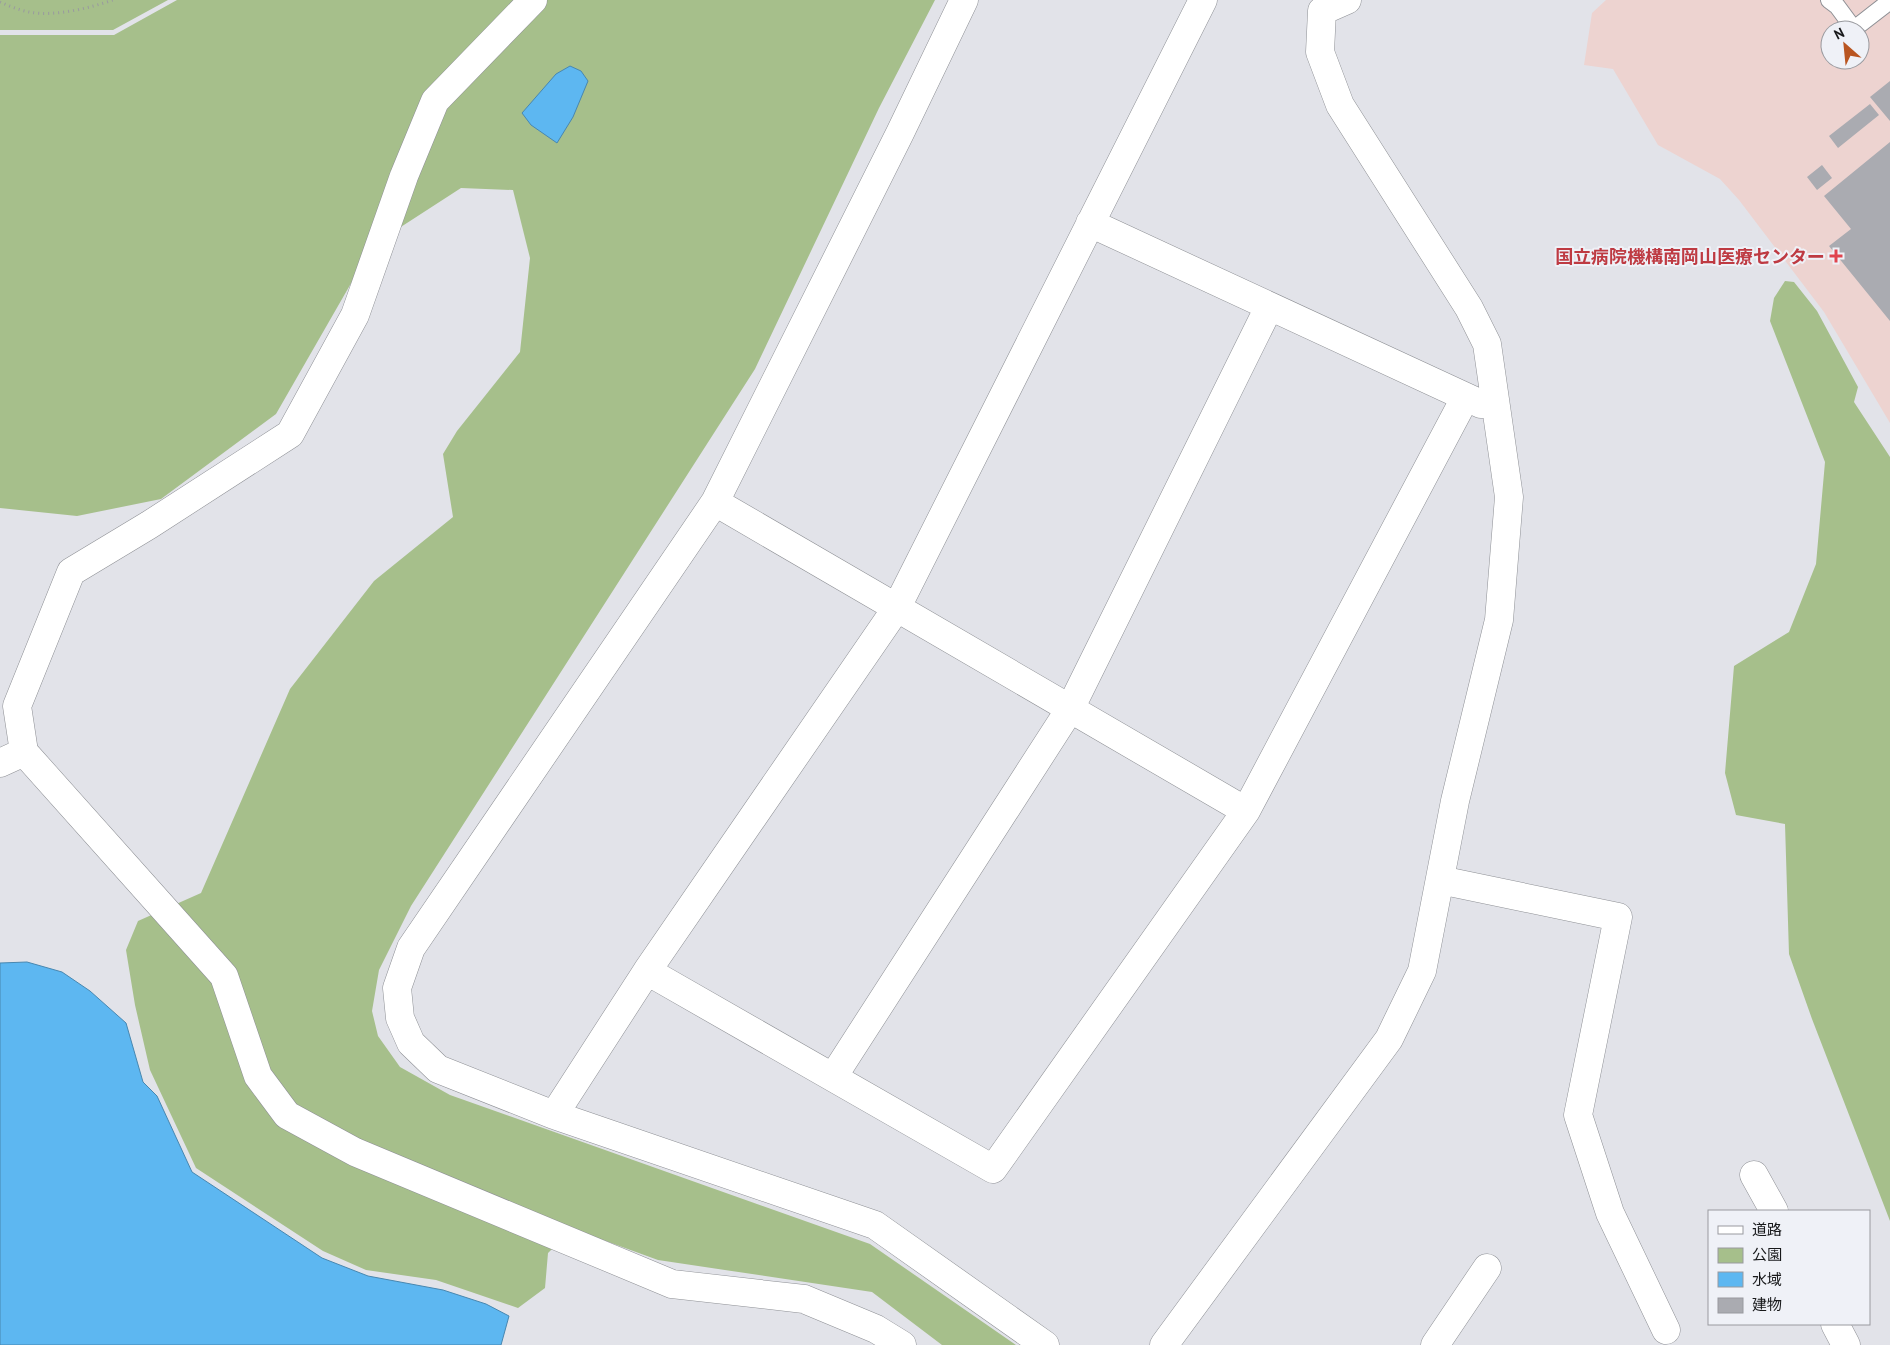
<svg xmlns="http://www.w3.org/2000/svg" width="1890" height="1345" font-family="'PT Sans','Noto Sans JP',sans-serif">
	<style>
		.medical { fill: #edd3d0; fill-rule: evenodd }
		.green { fill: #a6bf8b }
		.water { fill: #5db7f1; stroke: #4887b0 }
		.building { fill: #aaabb1 }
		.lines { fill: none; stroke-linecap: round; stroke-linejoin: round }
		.lane-casing { stroke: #8e9095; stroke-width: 18 }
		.street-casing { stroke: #8e9095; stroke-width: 29 }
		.path { stroke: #999a9f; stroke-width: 3; stroke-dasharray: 1 4; stroke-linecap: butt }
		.lane { stroke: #fff; stroke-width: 16 }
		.street { stroke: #fff; stroke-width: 28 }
		.health-dot { fill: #e0444e; stroke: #eff1f7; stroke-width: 2 }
		.labels { text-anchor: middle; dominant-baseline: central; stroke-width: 4; stroke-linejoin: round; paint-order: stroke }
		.health-label { font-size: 18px; font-weight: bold; fill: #be3a42; stroke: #eff1f7; text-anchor: end }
	</style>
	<rect width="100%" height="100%" fill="#e2e3e9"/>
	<!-- medical -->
	<path class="medical" d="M1606,0h284v423l-66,-111 -85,-112 -19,-21 -62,-34 -45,-76 -29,-4 8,-52zM1830,30h30v30h-30z"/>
	<!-- green -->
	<path class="green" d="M0,0h168l-55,30h-113z
		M177,0h758l-56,108 -124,261 -344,537 -32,64 -7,41 6,25 22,31 50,28 420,149 146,101h-74l-70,-53 -214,-32 -66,-24 -34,7 -10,10 -3,35 -27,20 -82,-28 -70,-10 -43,-19 -127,-83 -46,-98 -15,-65 -9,-55 12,-29 63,-28 89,-204 84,-108 79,-64 -10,-63 14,-23 63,-79 10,-94 -17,-68 -52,-2 -88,57 -97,169 -115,85 -84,17 -77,-8v-473h114z
		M1785,281l9,1 23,29 41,76 -4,15 36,55v764l-78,-202 -23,-65 -4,-130 -49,-9 -11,-42 9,-107 55,-34 27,-68 9,-102 -55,-141 4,-23z"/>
	<!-- water -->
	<path class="water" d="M570,66l11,5 7,10 -15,36 -16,26 -26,-18 -9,-12 34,-39z
		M27,962l35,10 28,19 36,32 17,59 14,14 35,76 130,86 46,18 75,14 43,14 23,12 -8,29h-501v-382z"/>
	<!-- building -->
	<path class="building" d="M1890,81v40l-20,-24z
		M1870,104l9,11 -41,33 -9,-12z
		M1890,142v179l-61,-75 22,-17 -27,-33z
		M1822,165l10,13 -15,12 -10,-13z"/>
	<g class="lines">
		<!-- lane casing -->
		<g class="lane-casing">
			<path id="lane" d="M1829,0l8,6 17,23 36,-28"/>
		</g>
		<!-- street casing -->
		<g class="street-casing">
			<path id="street" d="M533,0l-98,101 -31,75 -49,139 -65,119 -141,91 -78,47 -54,134 7,46 200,224 34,100 29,39 68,37 317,132 132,15 72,30 26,16
				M964,0l-64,133 -185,369 -304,446 -14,40 3,30 11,25 27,26 116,46 321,110 170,120
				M1090,223l391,181
				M715,502l531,309
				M0,763l24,-11
				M1440,880l178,37 -40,198 32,98 56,117
				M647,971l346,198 253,-358 219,-413
				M833,1077l237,-368 199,-402
				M554,1115l93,-144 249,-362 307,-609
				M1754,1175l20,36
				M1835,1324l11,21
				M1164,1345l225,-306 33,-68 33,-170 44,-181 10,-123 -22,-153 -18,-36 -129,-203 -20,-53 2,-41 25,-11
				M1435,1345l52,-77"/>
		</g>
		<!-- path -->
		<path class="path" d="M0,2c9,4 19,8 29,10 25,5 61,-4 84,-12"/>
		<!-- lane -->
		<use href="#lane" class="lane"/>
		<!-- street -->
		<use href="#street" class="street"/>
	</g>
	<!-- markers -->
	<path class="health-dot" d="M1833.5 248.5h5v5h5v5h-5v5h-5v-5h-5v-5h5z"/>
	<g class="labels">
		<!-- health labels -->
		<g class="health-label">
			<text x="1825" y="256">国立病院機構南岡山医療センター</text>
		</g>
	</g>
	<!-- legend -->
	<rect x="1708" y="1210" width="162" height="115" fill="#eff1f7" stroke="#999a9f"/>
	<rect x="1718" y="1226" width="25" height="8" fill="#ffffff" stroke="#999a9f"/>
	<text x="1752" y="1235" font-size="15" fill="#17181a">道路</text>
	<rect x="1718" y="1248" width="25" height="15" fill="#a6bf8b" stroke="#999a9f"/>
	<text x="1752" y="1260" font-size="15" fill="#17181a">公園</text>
	<rect x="1718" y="1272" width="25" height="15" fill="#5db7f1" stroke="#999a9f"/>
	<text x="1752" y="1285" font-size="15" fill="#17181a">水域</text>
	<rect x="1718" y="1298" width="25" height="15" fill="#aaabb1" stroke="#999a9f"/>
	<text x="1752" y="1310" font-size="15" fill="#17181a">建物</text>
	<!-- north arrow -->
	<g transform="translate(1845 45) rotate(333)"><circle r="24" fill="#eff1f7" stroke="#999a9f"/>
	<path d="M0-4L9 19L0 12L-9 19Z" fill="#b95521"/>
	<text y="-8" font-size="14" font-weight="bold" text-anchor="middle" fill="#17181a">N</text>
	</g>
</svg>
